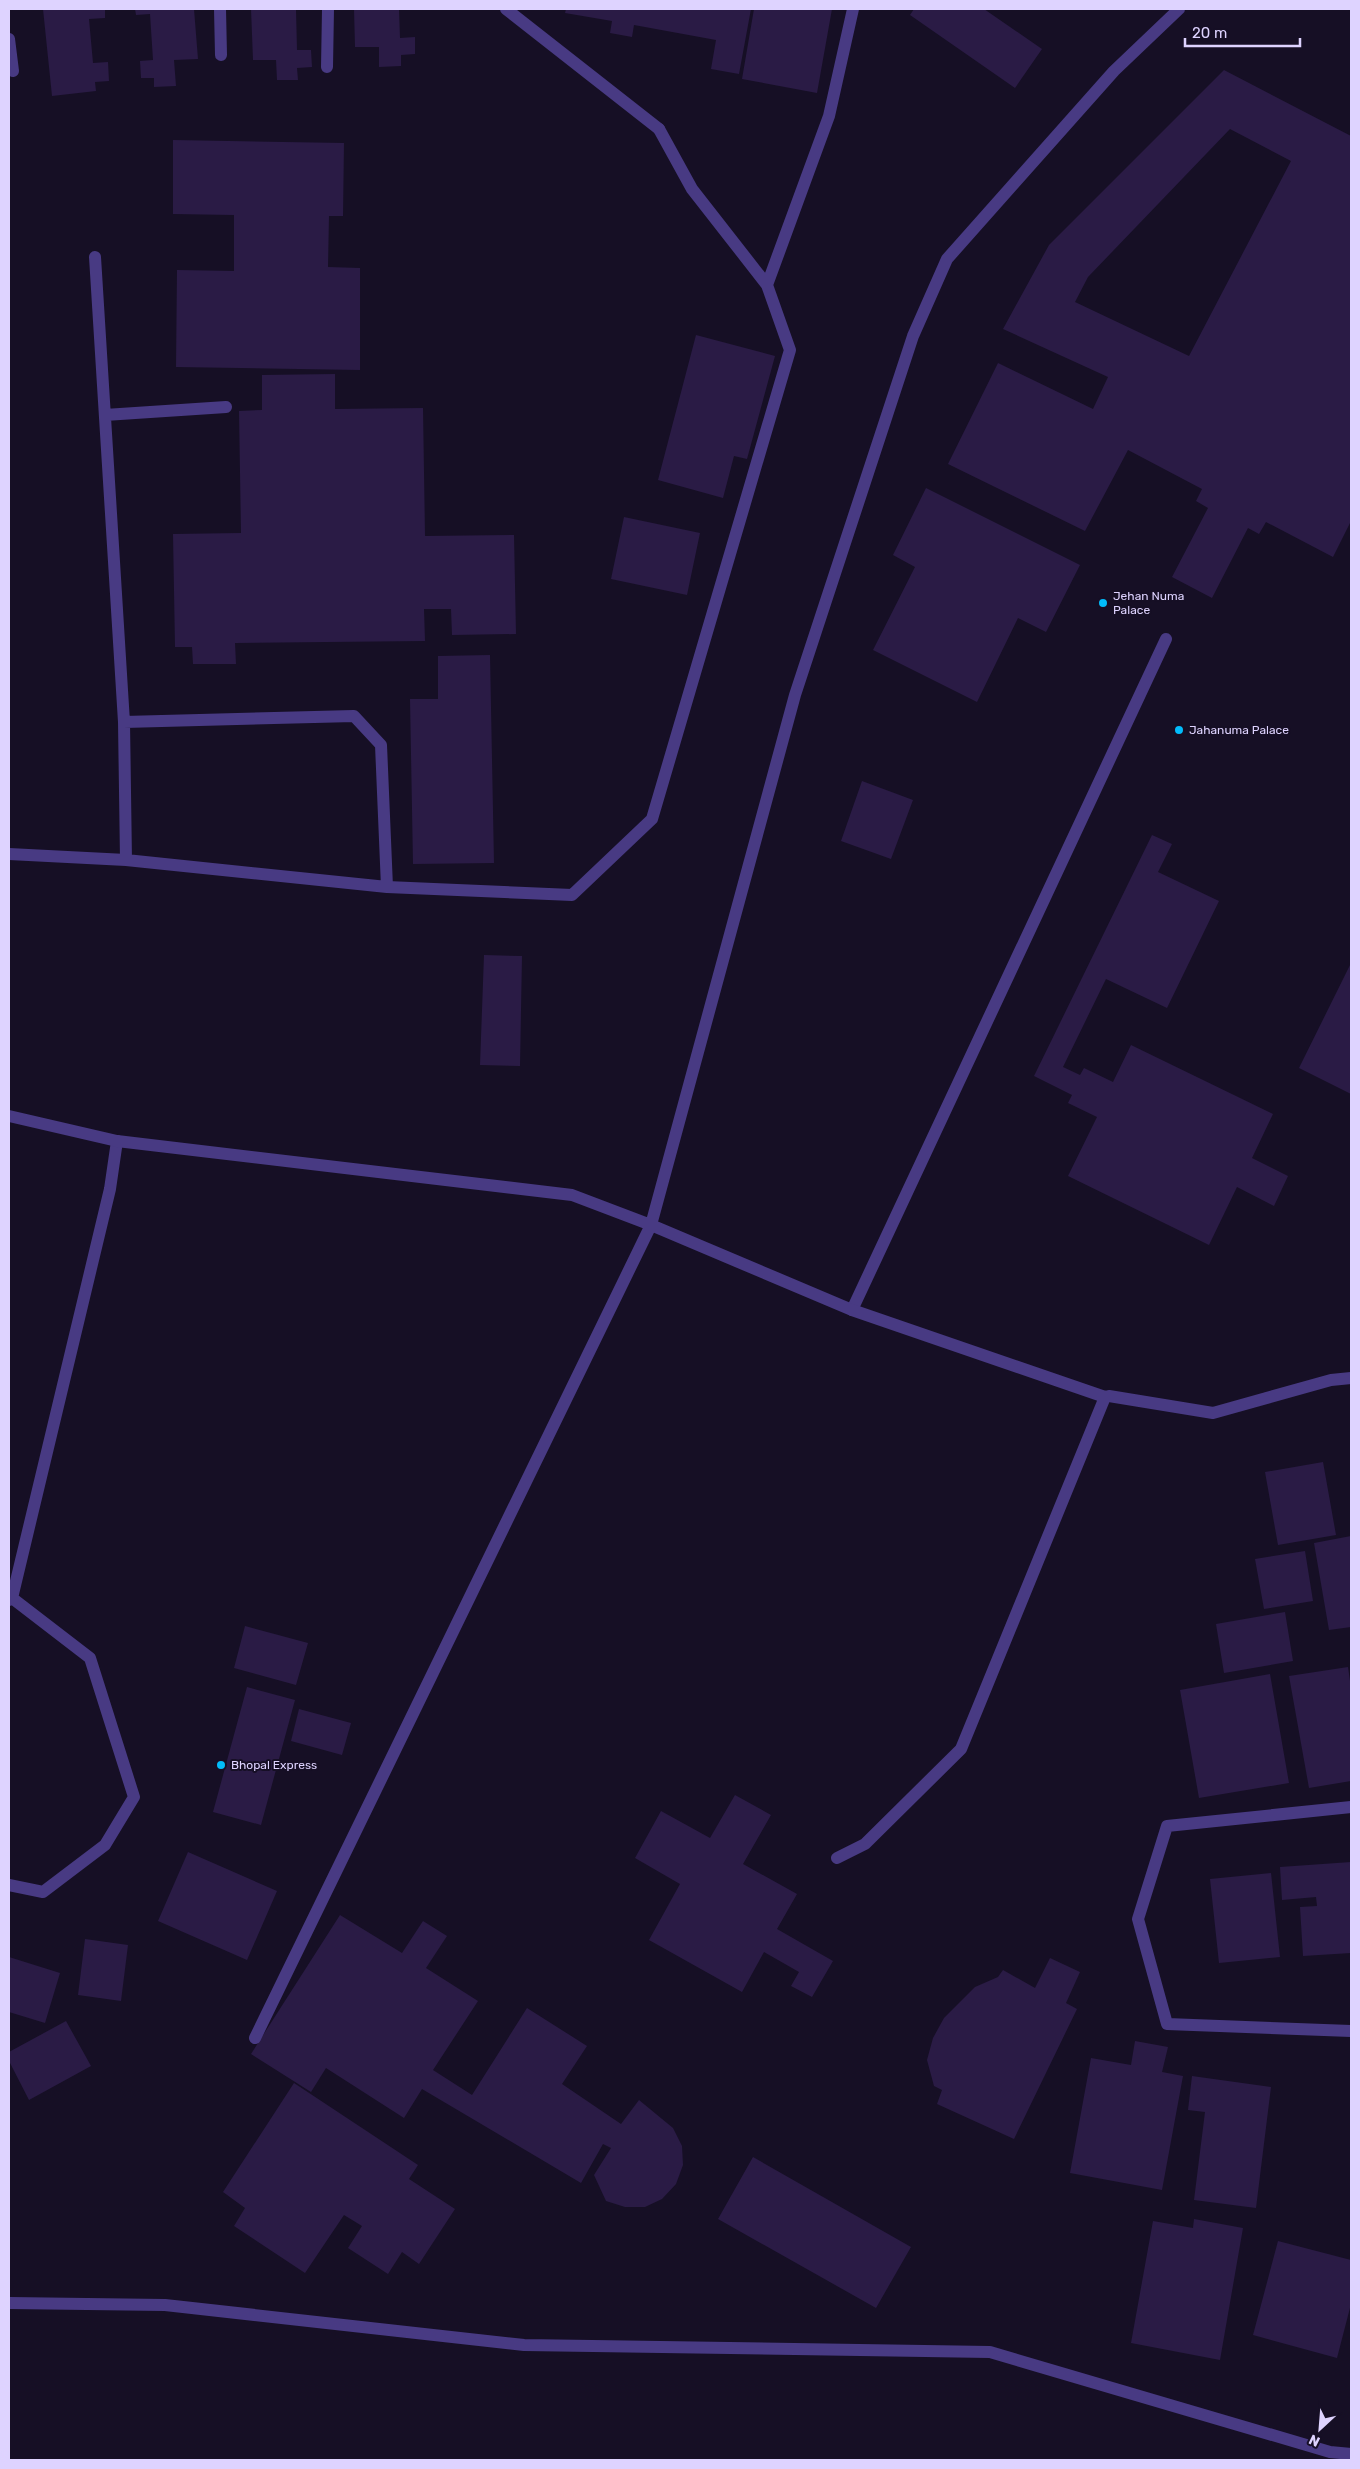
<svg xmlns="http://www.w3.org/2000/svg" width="1360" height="2469" font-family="Rubik,sans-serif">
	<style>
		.building { fill: #2a1b45; fill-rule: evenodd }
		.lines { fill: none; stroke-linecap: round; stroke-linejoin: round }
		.lane { stroke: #483a83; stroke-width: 12 }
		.street { stroke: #483a83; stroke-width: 12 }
		.poi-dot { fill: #02bcfb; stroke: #160f25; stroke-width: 2 }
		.labels { text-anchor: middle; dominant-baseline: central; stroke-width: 4; stroke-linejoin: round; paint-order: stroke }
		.poi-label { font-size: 12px; fill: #ded3ff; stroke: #160f25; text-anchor: start }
	</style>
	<rect width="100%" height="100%" fill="#160f25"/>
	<!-- building -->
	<path class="building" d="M43,9h62v9l-16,1 4,44 15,-1 1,19 -14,1 1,9 -44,5z
		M135,9h59l4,50 -24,1 2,26 -22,1v-9h-13l-1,-17 13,-1 -3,-46 -14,1z
		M251,9h45l1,41h14l1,17 -15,1 1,12h-21l-1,-20h-23z
		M354,9h45l1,29 15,-1v17l-14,1v11l-22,1v-20h-24z
		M566,9h185l-12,65 -28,-5 5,-29 -82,-15 -2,12 -22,-4 2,-12 -47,-8z
		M754,9h78l-15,84 -75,-14z
		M914,9h70l58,40 -27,39 -105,-73z
		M1224,70l127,66v385l-18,36 -67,-35 -7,12 -11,-6 -36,70 -40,-21 36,-69 -12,-7 6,-12 -74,-39 -43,81 -137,-67 50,-101 95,46 15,-32 -105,-48 46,-84zM1230,129l61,32 -102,195 -114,-54 13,-25z
		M173,140l171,3 -1,73h-14l-1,51 32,1v102l-184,-3 1,-97 57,1v-56l-61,-1z
		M696,335l79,21 -28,103 -13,-3 -11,42 -65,-18z
		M335,374v35l88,-1 2,128 89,-1 2,99 -64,1 -1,-26h-27l1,32 -190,2 1,21h-43l-1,-17h-17l-2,-113 68,-1 -2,-122 23,-1v-35z
		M926,488l154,77 -34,67 -28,-14 -41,84 -104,-52 42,-83 -22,-12z
		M624,517l76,16 -13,62 -76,-16z
		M490,655l4,208 -81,1 -3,-165h28v-43z
		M862,781l51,19 -22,59 -50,-18z
		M1152,835l20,9 -14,28 61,29 -52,107 -61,-29 -43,88 17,8 4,-7 29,14 18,-37 142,69 -21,44 36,18 -14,30 -37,-19 -28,58 -141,-69 29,-59 -29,-14 4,-8 -38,-19z
		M484,955l38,1 -2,110 -40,-1z
		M1351,963v131l-52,-26z
		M1323,1462l13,73 -58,10 -13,-73z
		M1351,1536v91l-22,3 -15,-87z
		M1305,1551l8,50 -49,8 -9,-50z
		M1285,1612l8,49 -69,12 -8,-49z
		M245,1626l63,17 -12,42 -62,-17z
		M1348,1667l3,21v93l-42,7 -20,-112z
		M1270,1674l19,109 -90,15 -19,-108z
		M247,1687l48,13 -34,125 -48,-13z
		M299,1709l52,14 -9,32 -51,-14z
		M735,1795l36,20 -28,49 54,30 -20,35 56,32 -21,36 -21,-11 8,-14 -35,-20 -22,40 -93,-52 31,-56 -45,-26 26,-47 49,27z
		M188,1852l89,39 -30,69 -89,-39z
		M1351,1862v91l-48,3 -3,-49 17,-1 -1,-9 -34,3 -2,-33z
		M1271,1873l9,84 -61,6 -9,-84z
		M340,1915l62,38 21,-32 24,15 -21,32 52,33 -45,69 39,25 55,-87 60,38 -25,38 59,40 18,-24 34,28 9,18 1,19 -7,19 -14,15 -17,8h-20l-19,-6 -12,-26 17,-27 -8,-4 -22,39 -159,-94 -18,29 -78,-50 -15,24 -60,-38z
		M85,1939l43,6 -7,56 -43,-6z
		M9,1957l51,16 -15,50 -36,-11z
		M1050,1958l30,14 -14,31 11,6 -63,130 -77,-35 5,-14 -8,-4 -7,-26 6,-22 11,-20 31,-31 23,-10 5,-7 32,18z
		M66,2021l25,45 -62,34 -20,-39v-9z
		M1135,2041l33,6 -6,25 21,4 -21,114 -92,-17 21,-115 40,7z
		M1192,2076l79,11 -15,121 -62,-8 11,-88 -17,-2z
		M294,2083l124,82 -9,14 46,30 -36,55 -17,-12 -14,22 -40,-26 14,-22 -18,-11 -39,58 -71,-47 11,-18 -22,-16z
		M753,2157l158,90 -35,61 -158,-89z
		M1194,2219l49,9 -23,132 -89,-17 22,-122 40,7z
		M1278,2241l73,19v44l-14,54 -84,-23z"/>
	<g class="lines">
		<!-- lane -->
		<path class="lane" d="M659,129l33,60 75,96
			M95,257l29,465 2,138
			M105,415l121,-8
			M124,722l230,-6 27,29 6,142
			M9,854l117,6 261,27 185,8 80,-76 138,-469 -23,-65 62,-169 24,-107
			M852,1310l314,-671
			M9,1600l3,-2 98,-409 7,-48
			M9,1885l34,7 62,-47 29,-48 -44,-139 -78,-60"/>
		<!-- street -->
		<path class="street" d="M220,9l1,46
			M506,9l153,120
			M9,39l4,32
			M327,67l1,-58
			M9,1116l108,25 455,54 79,30 201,85 253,87 4,-1 104,17 118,-33 20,-2
			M1351,1807l-184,19 -29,93 29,105 184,7
			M837,1858l28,-14 96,-95 144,-352
			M255,2038l396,-813 144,-530 118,-359 34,-77 167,-188 65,-62
			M9,2303l156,2 359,40 466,7 340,100 21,2"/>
	</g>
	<!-- markers -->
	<g class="poi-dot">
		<circle cx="1103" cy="603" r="5"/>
		<circle cx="1179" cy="730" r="5"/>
		<circle cx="221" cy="1765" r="5"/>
	</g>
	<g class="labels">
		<!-- poi labels -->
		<g class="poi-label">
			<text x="1113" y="596">Jehan Numa<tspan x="1113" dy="14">Palace</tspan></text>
			<text x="1189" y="730">Jahanuma Palace</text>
			<text x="231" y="1765">Bhopal Express</text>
		</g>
	</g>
	<!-- border -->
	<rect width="1360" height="2469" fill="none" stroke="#ded3ff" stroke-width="20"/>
	<!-- north arrow -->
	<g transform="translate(1320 2429) rotate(206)" stroke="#160f25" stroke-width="4" paint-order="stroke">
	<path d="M0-4L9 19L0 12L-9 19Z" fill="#ded3ff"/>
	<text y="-8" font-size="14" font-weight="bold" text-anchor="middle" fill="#ded3ff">N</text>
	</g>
	<!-- scale -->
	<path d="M1185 38v8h115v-8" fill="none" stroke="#ded3ff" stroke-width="2.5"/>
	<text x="1192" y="38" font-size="15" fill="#ded3ff" stroke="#160f25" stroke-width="4" paint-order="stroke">20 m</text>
</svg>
